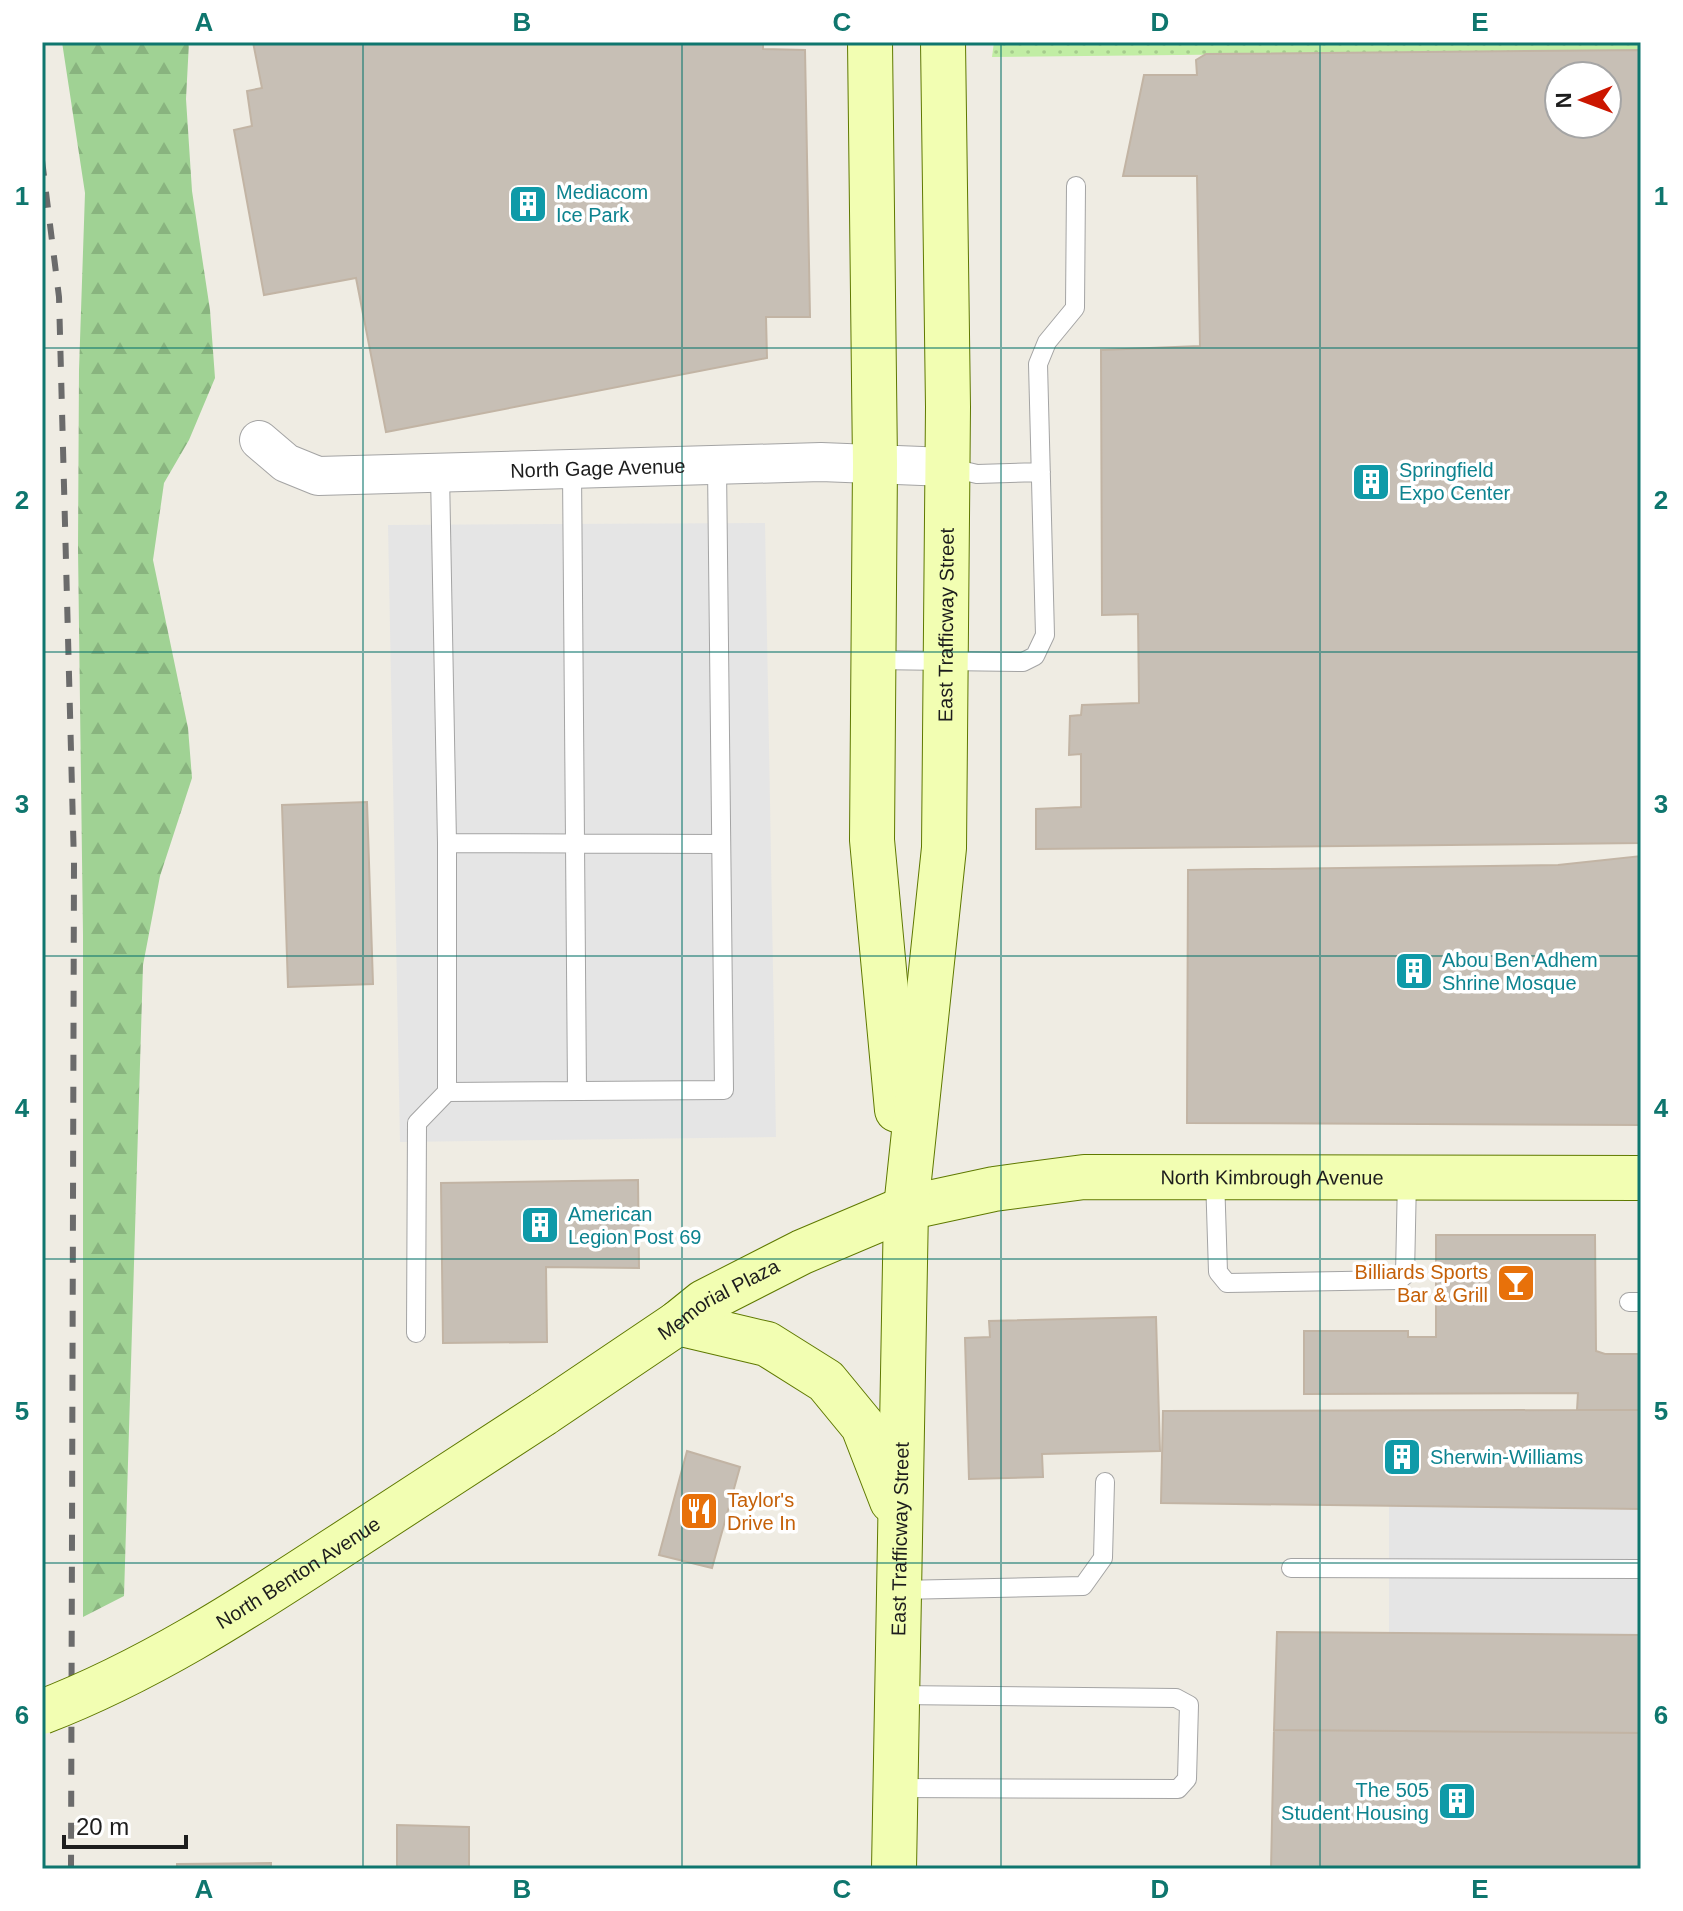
<svg xmlns="http://www.w3.org/2000/svg" width="1683" height="1911" font-family="Helvetica,sans-serif">
	<style>
		.grass { fill: url(#grass-dots) }
		.forest { fill: url(#forest-firs) }
		.parking { fill: #e5e5e5 }
		.building { fill: #c7bfb5; stroke: #c2b4a4; stroke-width: 2; fill-rule: evenodd }
		.lines { fill: none; stroke-linecap: round; stroke-linejoin: round }
		.lane-casing { stroke: #a4a4a4; stroke-width: 20 }
		.street-casing { stroke: #a4a4a4; stroke-width: 40 }
		.secondary-casing { stroke: #5f7900; stroke-width: 46 }
		.lane { stroke: #fff; stroke-width: 18 }
		.street { stroke: #fff; stroke-width: 38 }
		.secondary { stroke: #f2feb2; stroke-width: 44 }
		.rail { stroke: #6b6b6b; stroke-width: 6; stroke-dasharray: 16 16; stroke-linecap: butt }
		.secondary-bridge-casing { stroke: #5f7900; stroke-width: 46; stroke-linecap: butt }
		.secondary-bridge { stroke: #f2feb2; stroke-width: 44 }
		.grid { fill: none; stroke: #0f766e; stroke-width: 2; stroke-opacity: 0.55 }
		.labels { text-anchor: middle; dominant-baseline: central; stroke-width: 7; stroke-linejoin: round; paint-order: stroke }
		.culture-label { font-size: 20px; fill: #0d838f; stroke: #fff; text-anchor: start }
		.street-label { font-size: 20px; fill: #1d1d1d; stroke: #fff }
		.food-label { font-size: 20px; fill: #c56008; stroke: #fff; text-anchor: end }
		.neatline { fill: none; stroke: #0f766e; stroke-width: 3 }
		.grid-label { font-size: 26px; text-anchor: middle; font-weight: bold; fill: #0f766e }
	</style>
	<defs>
		<pattern id="grass-dots" width="8" height="8" patternUnits="userSpaceOnUse" patternTransform="scale(2)"><rect width="8" height="8" fill="#c1eda4"/><path d="M2 2h.1M6 6h.1" fill="none" stroke="#a5cb8d" stroke-width="1.8" stroke-linecap="round"/></pattern>
		<pattern id="forest-firs" width="22" height="20" patternUnits="userSpaceOnUse" patternTransform="scale(2)"><rect width="22" height="20" fill="#a0d294"/><path d="M5 1l3.5 6h-7zM16 11l3.5 6h-7z" fill="#89b47f"/></pattern>
	</defs>
	<rect width="100%" height="100%" fill="#efece3"/>
	<!-- grass -->
	<path class="grass" d="M994,42h647v8l-649,7z"/>
	<!-- forest -->
	<path class="forest" d="M62,42h127l-3,57 6,92 18,119 5,68 -26,62 -25,43 -11,77 35,168 4,50 -32,98 -17,89 -19,631 -41,21v-682l-5,-386 1,-179 6,-177z"/>
	<!-- parking -->
	<path class="parking" d="M765,523l11,614 -376,5 -12,-617z
		M1389,1505l252,4v126l-252,-2z"/>
	<!-- building -->
	<path class="building" d="M253,42h510v7l42,1 5,267h-44l1,41 -381,74 -30,-154 -92,17 -30,-165 18,-4 -5,-35 15,-3z
		M1641,50v793l-605,6v-40l45,-2v-53l-12,1 1,-39 11,-1 1,-10 57,-2 -1,-89 -36,1 -1,-265 99,-4 -3,-170h-74l21,-101h53l-1,-15 10,-6zM1559,76h48v48h-48z
		M367,802l6,182 -85,3 -6,-182z
		M1641,856v269l-454,-2 1,-253 370,-5z
		M638,1180l1,88 -93,-1 1,75 -104,1 -2,-160z
		M1436,1235h159l1,116 9,3h36v56h-64l1,-17 -274,1v-63h104v6h28z
		M1156,1317l4,134 -118,3 1,23 -74,2 -4,-141 25,-1 -1,-16z
		M1577,1410h64v99l-480,-6 2,-92z
		M687,1451l53,16 -28,101 -53,-13z
		M1277,1632l364,3v98l-367,-3z
		M1274,1730l367,3v136h-370z
		M397,1825l72,2v42h-72z
		M271,1863v6h-94v-5z"/>
	<g class="lines">
		<!-- lane casing -->
		<g class="lane-casing">
			<path id="lane" d="M947,467l30,7 64,-2
				M572,470l5,621
				M440,474l7,369v249l277,-2 -7,-624
				M874,660l149,2 12,-6 10,-21 -7,-271 9,-22 28,-34 1,-122
				M447,843l274,1
				M1215,1177l3,95 9,11 172,-3 6,-5 2,-97
				M1629,1302h12
				M416,1333l1,-210 30,-31
				M1291,1568l350,1
				M898,1590l185,-4 20,-28 2,-76
				M895,1788l283,1 9,-10 2,-74 -13,-7 -279,-3"/>
		</g>
		<!-- street casing -->
		<g class="street-casing">
			<g id="street">
				<path id="s1" d="M259,440l27,23 32,13 503,-14 126,5"/>
			</g>
		</g>
		<!-- secondary casing -->
		<g class="secondary-casing">
			<g id="secondary">
				<path d="M870,42l5,422 -3,376 25,270"/>
				<path d="M678,1323l89,21 59,37 37,45 29,75"/>
				<path id="s2" d="M543,1414l135,-91 26,-21 98,-50 104,-44 88,-19 90,-12 557,1"/>
				<path id="s3" d="M894,1869l12,-661 38,-360 4,-441 -5,-365"/>
			</g>
		</g>
		<!-- lane -->
		<use href="#lane" class="lane"/>
		<!-- street -->
		<use href="#street" class="street"/>
		<!-- secondary -->
		<use href="#secondary" class="secondary"/>
		<!-- rail -->
		<path class="rail" d="M42,160l17,137 15,567 -3,1005"/>
		<!-- secondary-bridge casing -->
		<g class="secondary-bridge-casing">
			<g id="secondary-bridge">
				<path id="s4" d="M42,1712c104,-40 199,-101 292,-162 70,-45 139,-91 209,-136"/>
			</g>
		</g>
		<!-- secondary-bridge -->
		<use href="#secondary-bridge" class="secondary-bridge"/>
	</g>
	<!-- grid -->
	<path class="grid" d="M363,42v1827M682,42v1827M1001,42v1827M1320,42v1827M42,348h1599M42,652h1599M42,956h1599M42,1259h1599M42,1563h1599"/>
	<!-- icons -->
	<defs>
		<g id="building-square" transform="scale(2)"><rect x="-9" y="-9" width="18" height="18" rx="4" fill="#0f9aa8" stroke="#fff"/><path d="M-4-6H4V6H1V3H-1V6H-4ZM-2.5-4.3h1.7v1.8h-1.7ZM.8-4.3h1.7v1.8H.8ZM-2.5-1h1.7V.8h-1.7ZM.8-1h1.7V.8H.8Z" fill="#fff"/></g>
		<g id="bar-square" transform="scale(2)"><rect x="-9" y="-9" width="18" height="18" rx="4" fill="#e8710a" stroke="#fff"/><path d="M-6-5H6L.8 .8V4.5H3.5V6h-7V4.5H-.8V.8Z" fill="#fff"/></g>
		<g id="restaurant-square" transform="scale(2)"><rect x="-9" y="-9" width="18" height="18" rx="4" fill="#e8710a" stroke="#fff"/><path d="M-5-6h1v4h1v-4h1v4h1v-4h1v5L-1.5 .5V6h-2V.5L-5-1ZM5-6V6H3V1.5H1.5Q1.5-4 5-6Z" fill="#fff"/></g>
	</defs>
	<g fill-rule="evenodd">
		<use href="#building-square" x="528" y="204"/>
		<use href="#building-square" x="1371" y="482"/>
		<use href="#building-square" x="1414" y="971"/>
		<use href="#building-square" x="540" y="1225"/>
		<use href="#bar-square" x="1516" y="1283"/>
		<use href="#building-square" x="1402" y="1457"/>
		<use href="#restaurant-square" x="699" y="1511"/>
		<use href="#building-square" x="1457" y="1801"/>
	</g>
	<g class="labels">
		<!-- culture labels -->
		<g class="culture-label">
			<text x="556" y="192">Mediacom<tspan x="556" dy="23">Ice Park</tspan></text>
			<text x="1399" y="470">Springfield<tspan x="1399" dy="23">Expo Center</tspan></text>
			<text x="1442" y="960">Abou Ben Adhem<tspan x="1442" dy="23">Shrine Mosque</tspan></text>
			<text x="568" y="1214">American<tspan x="568" dy="23">Legion Post 69</tspan></text>
			<text x="1430" y="1457">Sherwin-Williams</text>
			<text x="1429" y="1790" text-anchor="end">The 505<tspan x="1429" dy="23">Student Housing</tspan></text>
		</g>
		<!-- street labels -->
		<g class="street-label">
			<text stroke="none"><textPath href="#s1" startOffset="350">North Gage Avenue</textPath></text>
			<text stroke="none"><textPath href="#s3" startOffset="1246">East Trafficway Street</textPath></text>
			<text stroke="none"><textPath href="#s2" startOffset="788">North Kimbrough Avenue</textPath></text>
			<text stroke="none"><textPath href="#s2" startOffset="210">Memorial Plaza</textPath></text>
			<text stroke="none"><textPath href="#s3" startOffset="330">East Trafficway Street</textPath></text>
			<text stroke="none"><textPath href="#s4" startOffset="292">North Benton Avenue</textPath></text>
		</g>
		<!-- food labels -->
		<g class="food-label">
			<text x="1488" y="1272">Billiards Sports<tspan x="1488" dy="23">Bar &amp; Grill</tspan></text>
			<text x="727" y="1500" text-anchor="start">Taylor's<tspan x="727" dy="23">Drive In</tspan></text>
		</g>
	</g>
	<!-- border -->
	<rect width="1683" height="1911" fill="none" stroke="#ffffff" stroke-width="88"/>
	<!-- north arrow -->
	<g transform="translate(1583 100) rotate(269)"><circle r="38" fill="#ffffff" stroke="#a5a5a5" stroke-width="2"/>
	<path d="M0-6L14 30L0 20L-14 30Z" fill="#cb1600"/>
	<text y="-12" font-size="22" font-weight="bold" text-anchor="middle" fill="#1d1d1d">N</text>
	</g>
	<!-- scale -->
	<path d="M64 1835v12h122v-12" fill="none" stroke="#1d1d1d" stroke-width="4"/>
	<text x="76" y="1835" font-size="24" fill="#1d1d1d" stroke="#ffffff" stroke-width="6" paint-order="stroke">20 m</text>
	<rect x="44" y="44" width="1595" height="1823" class="neatline"/>
	<g class="grid-label">
		<text x="204" y="31">A</text>
		<text x="522" y="31">B</text>
		<text x="842" y="31">C</text>
		<text x="1160" y="31">D</text>
		<text x="1480" y="31">E</text>
		<text x="22" y="205">1</text>
		<text x="1661" y="205">1</text>
		<text x="22" y="509">2</text>
		<text x="1661" y="509">2</text>
		<text x="22" y="813">3</text>
		<text x="1661" y="813">3</text>
		<text x="22" y="1117">4</text>
		<text x="1661" y="1117">4</text>
		<text x="22" y="1420">5</text>
		<text x="1661" y="1420">5</text>
		<text x="22" y="1724">6</text>
		<text x="1661" y="1724">6</text>
		<text x="204" y="1898">A</text>
		<text x="522" y="1898">B</text>
		<text x="842" y="1898">C</text>
		<text x="1160" y="1898">D</text>
		<text x="1480" y="1898">E</text>
	</g>
</svg>
